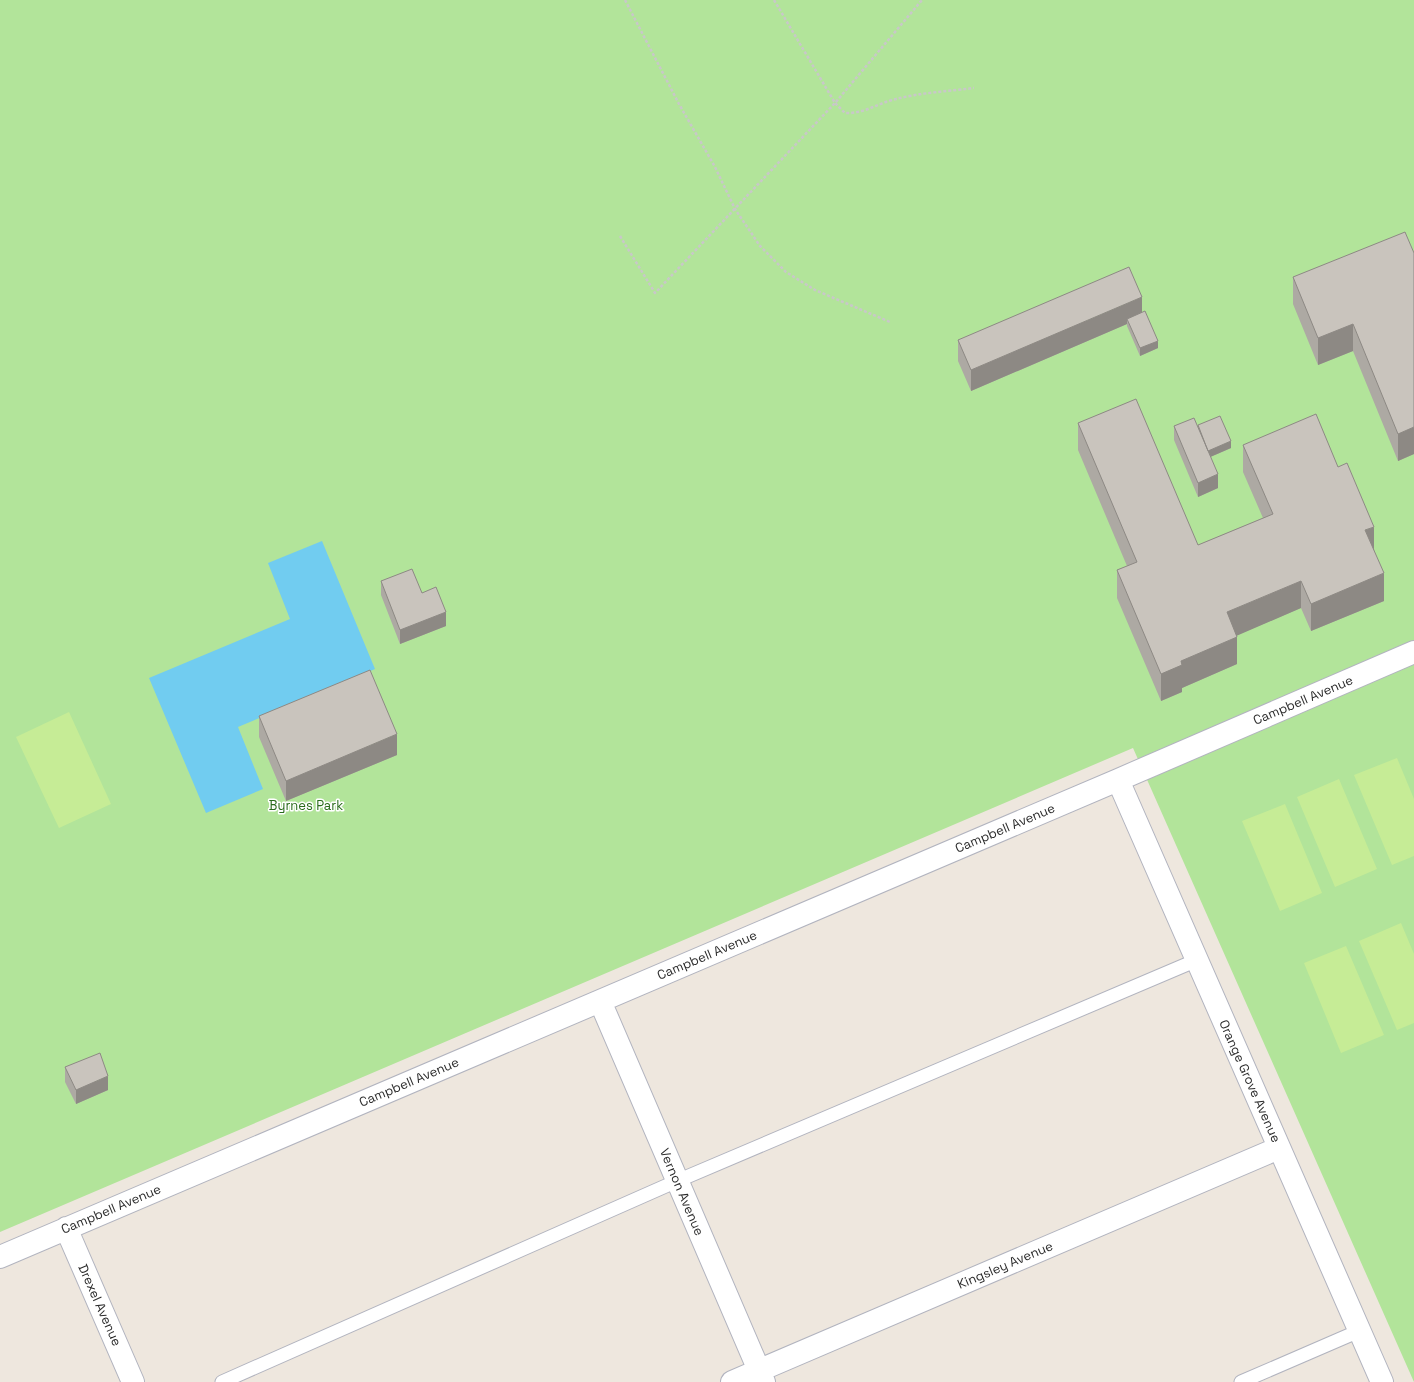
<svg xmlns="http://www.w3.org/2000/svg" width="1414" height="1382" font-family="'Space Grotesk',sans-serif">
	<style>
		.green { fill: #b2e49a }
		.pitch { fill: #c6ec96 }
		.water { fill: #71ccf0 }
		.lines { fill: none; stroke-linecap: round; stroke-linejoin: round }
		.lane-casing { stroke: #b2b4bf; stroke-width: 15 }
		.street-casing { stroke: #b2b4bf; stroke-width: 24 }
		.path { stroke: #c8c8c8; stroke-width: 2.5; stroke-dasharray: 3 2; stroke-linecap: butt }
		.lane { stroke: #fff; stroke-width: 13 }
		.street { stroke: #fff; stroke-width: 22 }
		.wall { fill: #ada9a3 }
		.shaded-wall { fill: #8d8984 }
		.building { fill: #c9c4bd; stroke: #8d8984 }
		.labels { text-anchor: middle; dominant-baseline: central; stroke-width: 3; stroke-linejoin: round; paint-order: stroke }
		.street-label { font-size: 13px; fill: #2c2c2c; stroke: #fff }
		.park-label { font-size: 13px; fill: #296b1a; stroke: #fff }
	</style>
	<rect width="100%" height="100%" fill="#eee7de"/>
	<!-- green -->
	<path class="green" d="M0,0h1414v1382l-281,-634 -1133,484z"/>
	<!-- pitch -->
	<path class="pitch" d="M69,712l42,92 -52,24 -43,-91z
		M1397,758l17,41v57l-22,9 -38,-90z
		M1339,779l38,90 -42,18 -38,-90z
		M1285,804l37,89 -42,18 -38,-90z
		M1401,923l13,31v69l-17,7 -38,-89z
		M1346,946l38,89 -43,18 -37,-90z"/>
	<!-- water -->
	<path class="water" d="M322,541l53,128 -137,58 25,62 -57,24 -57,-135 141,-59 -22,-56z"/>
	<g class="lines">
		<!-- lane casing -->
		<g class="lane-casing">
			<path id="lane" d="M222,1382l455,-201 520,-221
				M1241,1382l118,-51"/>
		</g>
		<!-- street casing -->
		<g class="street-casing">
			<path id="street" d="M1118,780l264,602
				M600,1001l164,381
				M66,1228l67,154
				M0,1257l1118,-477 296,-128
				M732,1382l547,-234"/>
		</g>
		<!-- path -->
		<path class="path" d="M625,0l54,104 36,63 20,42 25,37 26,26 29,18 75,32
			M774,0l61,103 10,10c19,1 33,-10 51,-14 23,-6 53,-8 78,-11
			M620,236l35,57 180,-190 87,-103"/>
		<!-- lane -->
		<use href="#lane" class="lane"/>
		<!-- street -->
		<use href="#street" class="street"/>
	</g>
	<!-- wall -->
	<path class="wall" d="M1414,253v201l-16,7 -45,-110 -35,14 -25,-61v-27z
		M1142,313l16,35 -18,8 -13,-30v-2l-156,67 -13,-30v-21z
		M1078,423l120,122 65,-27 -20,-46v-27l131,104 10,52 -73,30 -10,-23 -64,27v29l-55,24v4l-21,9 -44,-103v-28l10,-4 -49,-116z
		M1198,425l33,23 -21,9 8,31 -20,9 -24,-57v-14l24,1z
		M381,581l41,12 24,33 -46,18 -19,-49z
		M259,716l138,39 -111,46 -27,-64z
		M65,1067l43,23 -32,14 -11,-22z"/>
	<!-- shaded-wall -->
	<path class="shaded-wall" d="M1142,297v21l-15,1v5l-156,67v-21z
		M1353,324v27l-35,14v-27z
		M1158,341v7l-18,8v-8z
		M1414,427v27l-16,7v-27z
		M1231,441v7l-23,10v-7z
		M1218,474v14l-20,9v-14z
		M1374,527v27l-9,-24z
		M1384,573v28l-73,30v-27z
		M1301,581v27l-74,32v-28z
		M446,612v14l-46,18v-14z
		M1237,637v27l-55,24v4l-21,9v-27l20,-13z
		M397,734v21l-111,46v-20z
		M108,1076v14l-32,14v-14z"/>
	<!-- building -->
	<path class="building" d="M1405,232l9,21v174l-16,7 -45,-110 -35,14 -25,-61z
		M1129,267l13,30 -171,73 -13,-30z
		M1145,311l13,30 -18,7 -13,-29z
		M1136,399l62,146 75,-31 -30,-69 73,-31 22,53 9,-4 27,64 -9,3 19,43 -73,31 -10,-23 -74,31 10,25 -56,24 1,4 -21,9 -44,-104 20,-8 -59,-139z
		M1220,416l11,25 -23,10 -10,-26z
		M1194,418l24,56 -20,9 -24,-57z
		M412,569l10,24 14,-6 10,25 -46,18 -19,-49z
		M370,670l27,64 -111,47 -27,-65z
		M100,1053l8,23 -32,14 -11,-23z"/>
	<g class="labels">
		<!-- street labels -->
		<g class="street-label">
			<text transform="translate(1303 700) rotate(-23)">Campbell Avenue</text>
			<text transform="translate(1005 828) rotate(-23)">Campbell Avenue</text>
			<text transform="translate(707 955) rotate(-23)">Campbell Avenue</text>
			<text transform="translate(1250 1081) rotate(66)">Orange Grove Avenue</text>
			<text transform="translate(409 1082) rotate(-23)">Campbell Avenue</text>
			<text transform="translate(682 1192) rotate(67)">Vernon Avenue</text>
			<text transform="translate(111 1209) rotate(-23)">Campbell Avenue</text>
			<text transform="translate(1005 1265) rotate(-23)">Kingsley Avenue</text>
			<text transform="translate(100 1305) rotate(66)">Drexel Avenue</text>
		</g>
		<!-- park labels -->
		<g class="park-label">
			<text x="306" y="805">Byrnes Park</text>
		</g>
	</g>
</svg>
